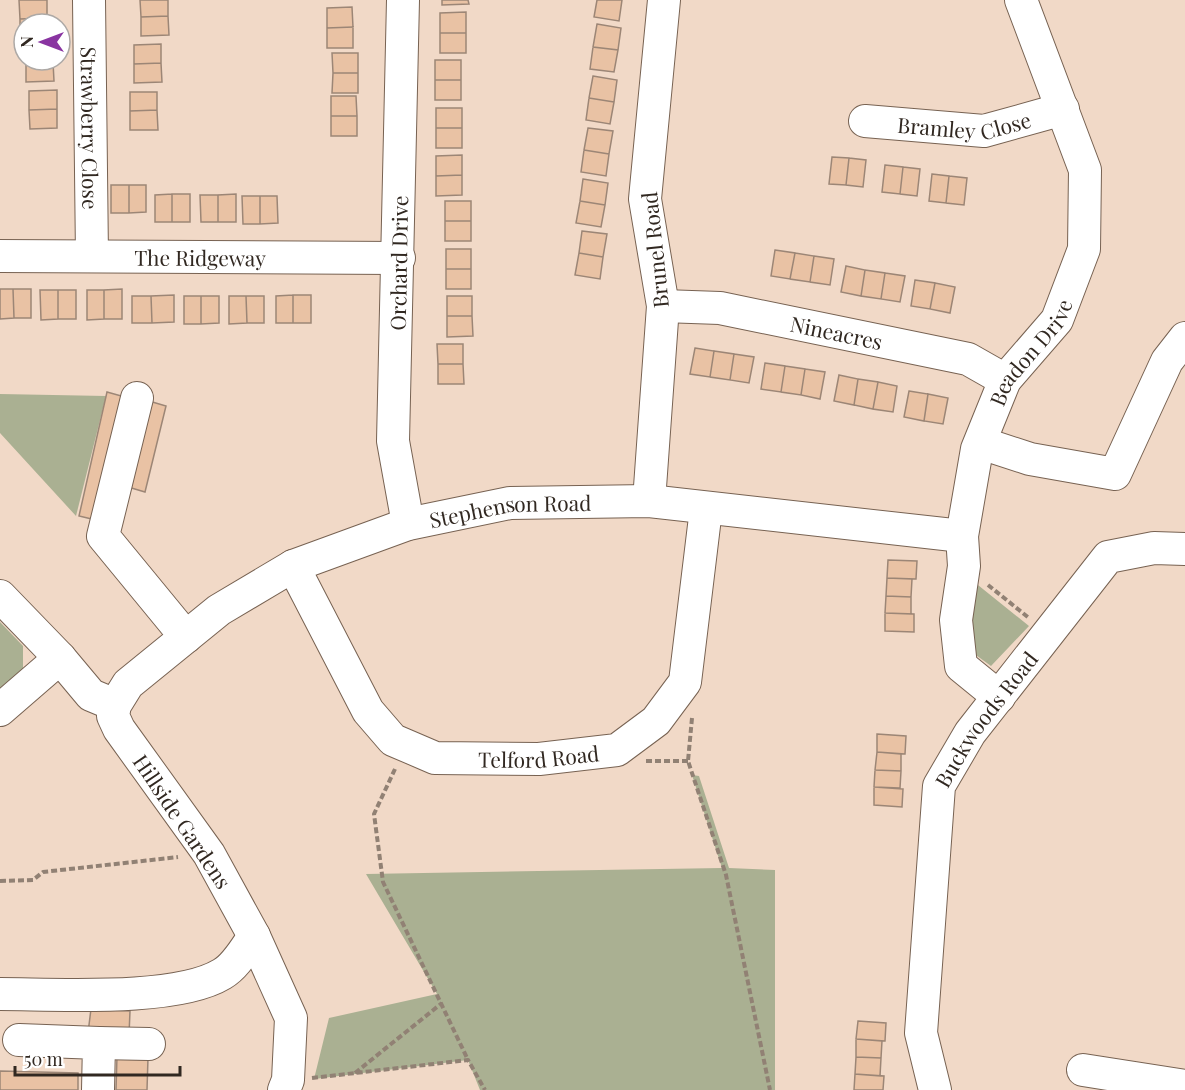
<svg xmlns="http://www.w3.org/2000/svg" width="1185" height="1090" font-family="'Playfair Display',serif">
	<style>
		.green { fill: #aab092 }
		.building { fill: #e9c2a4; stroke: #9c8676; stroke-width: 1.5 }
		.lines { fill: none; stroke-linecap: round; stroke-linejoin: round }
		.minor-casing { stroke: #776252; stroke-width: 34 }
		.path { stroke: #918174; stroke-width: 4; stroke-dasharray: 6 3; stroke-linecap: butt }
		.minor { stroke: #fff; stroke-width: 32 }
		.labels { text-anchor: middle; dominant-baseline: central; stroke-width: 4.5; stroke-linejoin: round; paint-order: stroke }
		.street-label { font-size: 21px; fill: #312821; stroke: #fff }
	</style>
	<rect width="100%" height="100%" fill="#f1d9c7"/>
	<!-- green -->
	<path class="green" d="M0,394l106,2 -30,120 -76,-83z
		M968,577l61,49 -38,40 -22,-16z
		M0,622l23,24v26l-23,19z
		M692,775l7,1 30,92 46,2v220h-295l-12,-30 -154,19 15,-61 108,-24 -71,-120 356,-6z"/>
	<!-- building -->
	<path class="building" d="M19,0h28v18l-27,1z
		M140,0h28v16l-27,1z
		M442,0h26l1,4 -27,1z
		M597,0h25l-3,21 -25,-4z
		M352,7l1,20 -26,1v-20z
		M466,12v21h-26v-20z
		M168,16l1,19 -28,1v-19z
		M47,18v6h-23v14h-4v-19z
		M597,24l24,4 -3,22 -25,-3z
		M353,27v21h-26v-20z
		M440,33h26v20h-26z
		M161,44v19l-27,1v-19z
		M593,47l25,3 -4,22 -24,-3z
		M332,53h26v20h-25z
		M26,60h27v2l-27,1z
		M435,60h26v20h-26z
		M53,62l1,19 -28,1v-19z
		M161,63l1,19 -28,1v-19z
		M333,73h25v20h-26z
		M593,76l24,4 -3,22 -25,-4z
		M435,80h26v20h-26z
		M57,90v19l-28,1v-19z
		M130,92h27v18l-27,1z
		M331,96h25l1,20h-26z
		M589,98l25,4 -4,22 -24,-4z
		M436,108h26v20h-26z
		M57,109v19l-27,1 -1,-19z
		M157,110l1,20h-28v-19z
		M331,116h26v20h-26z
		M436,128h26v20h-26z
		M588,128l25,3 -4,23 -25,-4z
		M584,150l25,4 -3,22 -25,-4z
		M462,155v20l-26,1v-20z
		M832,157l17,1 -3,27 -17,-1z
		M849,158l17,2 -3,27 -17,-2z
		M885,165l18,2 -3,27 -18,-2z
		M903,167l17,2 -3,27 -17,-2z
		M932,174l17,2 -3,27 -17,-2z
		M462,175v20l-26,1v-20z
		M949,176l18,2 -3,27 -18,-2z
		M583,179l25,4 -3,22 -25,-4z
		M111,185h18v28h-18z
		M129,185h17v27l-17,1z
		M172,194h18v28h-18z
		M172,194v28h-17v-27z
		M236,194v28h-18v-27z
		M200,195h18v27h-17z
		M242,196h18v28h-17z
		M260,196h17l1,27 -18,1z
		M445,201h26v20h-26z
		M580,201l25,4 -4,22 -25,-4z
		M445,221h26v20h-26z
		M582,231l25,3 -4,23 -24,-4z
		M446,249h25v20h-25z
		M775,250l20,3 -5,26 -19,-3z
		M579,253l24,4 -3,22 -25,-4z
		M795,253l19,3 -4,26 -20,-3z
		M814,256l20,3 -4,26 -20,-3z
		M846,266l19,4 -4,26 -20,-4z
		M446,269h25v20h-25z
		M865,270l20,3 -4,26 -20,-3z
		M885,273l20,3 -5,26 -19,-3z
		M915,280l20,3 -5,26 -19,-3z
		M935,283l20,4 -5,26 -20,-4z
		M0,289h13l1,29 -14,1z
		M13,289h18v29h-17z
		M122,289v30h-18v-29z
		M40,290h18v29l-17,1z
		M58,290h18v29h-18z
		M87,290h17v29l-17,1z
		M174,295v27l-22,1 -1,-27z
		M293,295h18v28h-18z
		M293,295v28h-17v-27z
		M132,296h19l1,27h-20z
		M184,296h17v28h-17z
		M201,296h18v27l-18,1z
		M229,296h17l1,27 -18,1z
		M246,296h18v27h-17z
		M447,296h25v20h-25z
		M447,316h25l1,20 -26,1z
		M437,344h26v20h-25z
		M695,348l19,3 -4,26 -20,-3z
		M714,351l20,3 -4,26 -20,-3z
		M734,354l20,3 -5,26 -19,-3z
		M765,363l20,3 -4,26 -20,-3z
		M438,364h25l1,20h-26z
		M785,366l20,3 -4,26 -20,-3z
		M805,369l20,3 -5,27 -19,-4z
		M839,375l19,4 -4,26 -20,-4z
		M858,379l20,3 -5,27 -19,-4z
		M878,382l19,4 -4,26 -20,-3z
		M909,391l19,3 -4,27 -20,-4z
		M107,392l18,5 -29,123 -17,-4z
		M928,394l20,4 -5,26 -19,-3z
		M149,401l17,5 -21,86 -17,-5z
		M888,560l29,1 -1,18 -29,-1z
		M887,578l25,1 -1,18 -25,-1z
		M886,596l25,1v17l-26,-1z
		M885,613l29,1v18l-29,-1z
		M877,734l29,2 -1,18 -28,-2z
		M877,752l24,2v17l-26,-1z
		M875,770l26,1 -1,17 -26,-1z
		M874,787l29,2 -1,18 -28,-2z
		M91,1009l39,2 -1,24 -41,-2z
		M858,1021l28,2 -1,18 -29,-2z
		M856,1039l26,2 -1,17 -25,-1z
		M117,1056l31,2 -1,32h-31z
		M856,1057l25,1 -1,18 -25,-2z
		M0,1071l78,2v17h-78z
		M855,1074l29,2 -1,14h-29z"/>
	<g class="lines">
		<!-- minor casing -->
		<g class="minor-casing">
			<g id="minor">
				<path id="s1" d="M89,0l3,256"/>
				<path d="M403,0l-10,441 15,83"/>
				<path id="s2" d="M865,121l119,10 79,-22"/>
				<path id="s3" d="M0,256l399,2"/>
				<path id="s4" d="M663,306l57,2 248,51 37,21"/>
				<path d="M137,398l-34,138 83,101"/>
				<path d="M981,443l49,16 85,15 52,-113 18,-23"/>
				<path d="M649,501l14,-195 -18,-107 19,-199"/>
				<path id="s5" d="M293,566l75,145 25,29 42,18 104,1 78,-9 39,-29 29,-39 21,-173"/>
				<path d="M0,596l60,62 31,37 24,10"/>
				<path id="s6" d="M999,697l-38,-31 -5,-46 8,-54 -2,-30 15,-87 28,-69 52,-60 27,-71 1,-79 -64,-170"/>
				<path d="M0,710l60,-52"/>
				<path d="M0,994c55,0 176,8 222,-20 14,-8 23,-25 32,-38"/>
				<path d="M19,1040l80,3 -1,47"/>
				<path d="M99,1043l50,1"/>
				<path d="M1083,1070l102,16"/>
				<path id="s7" d="M284,1090l4,-10 3,-62 -37,-82 -45,-82 -90,-125 -6,-13 2,-11 13,-21 91,-74 74,-44 115,-42 102,-21 139,-2 313,35"/>
				<path id="s8" d="M935,1090l-14,-57 18,-247 31,-53 138,-176 46,-9 31,1"/>
			</g>
		</g>
		<!-- path -->
		<path class="path" d="M988,585l41,33
			M692,718l-4,43 38,114 44,215
			M646,761h42
			M395,769l-21,45 9,68 85,178
			M0,881l33,-1 10,-8 135,-15
			M355,1073l87,-70
			M312,1078l156,-18 17,30"/>
		<!-- minor -->
		<use href="#minor" class="minor"/>
	</g>
	<g class="labels">
		<!-- street labels -->
		<g class="street-label">
			<text stroke="none"><textPath href="#s2" startOffset="100">Bramley Close</textPath></text>
			<text stroke="none"><textPath href="#s1" startOffset="128">Strawberry Close</textPath></text>
			<text transform="translate(654 250) rotate(-96)">Brunel Road</text>
			<text stroke="none"><textPath href="#s3" startOffset="200">The Ridgeway</textPath></text>
			<text transform="translate(398 263) rotate(-89)">Orchard Drive</text>
			<text stroke="none"><textPath href="#s4" startOffset="176">Nineacres</textPath></text>
			<text stroke="none"><textPath href="#s6" startOffset="380">Beadon Drive</textPath></text>
			<text stroke="none"><textPath href="#s7" startOffset="890">Stephenson Road</textPath></text>
			<text stroke="none"><textPath href="#s8" startOffset="388">Buckwoods Road</textPath></text>
			<text stroke="none"><textPath href="#s5" startOffset="351">Telford Road</textPath></text>
			<text transform="translate(183 821) rotate(56)">Hillside Gardens</text>
		</g>
	</g>
	<!-- north arrow -->
	<g transform="translate(42 42) rotate(270)"><circle r="28" fill="#ffffff" stroke="#ada9a6" stroke-width="1.5"/>
	<path d="M0-4.5L10 22L0 15L-10 22Z" fill="#8934a1"/>
	<text y="-9" font-size="16" font-weight="bold" text-anchor="middle" fill="#312821">N</text>
	</g>
	<!-- scale -->
	<path d="M15 1066v9h165v-9" fill="none" stroke="#312821" stroke-width="3"/>
	<text x="24" y="1066" font-size="18" fill="#312821" stroke="#ffffff" stroke-width="4.5" paint-order="stroke">50 m</text>
</svg>
